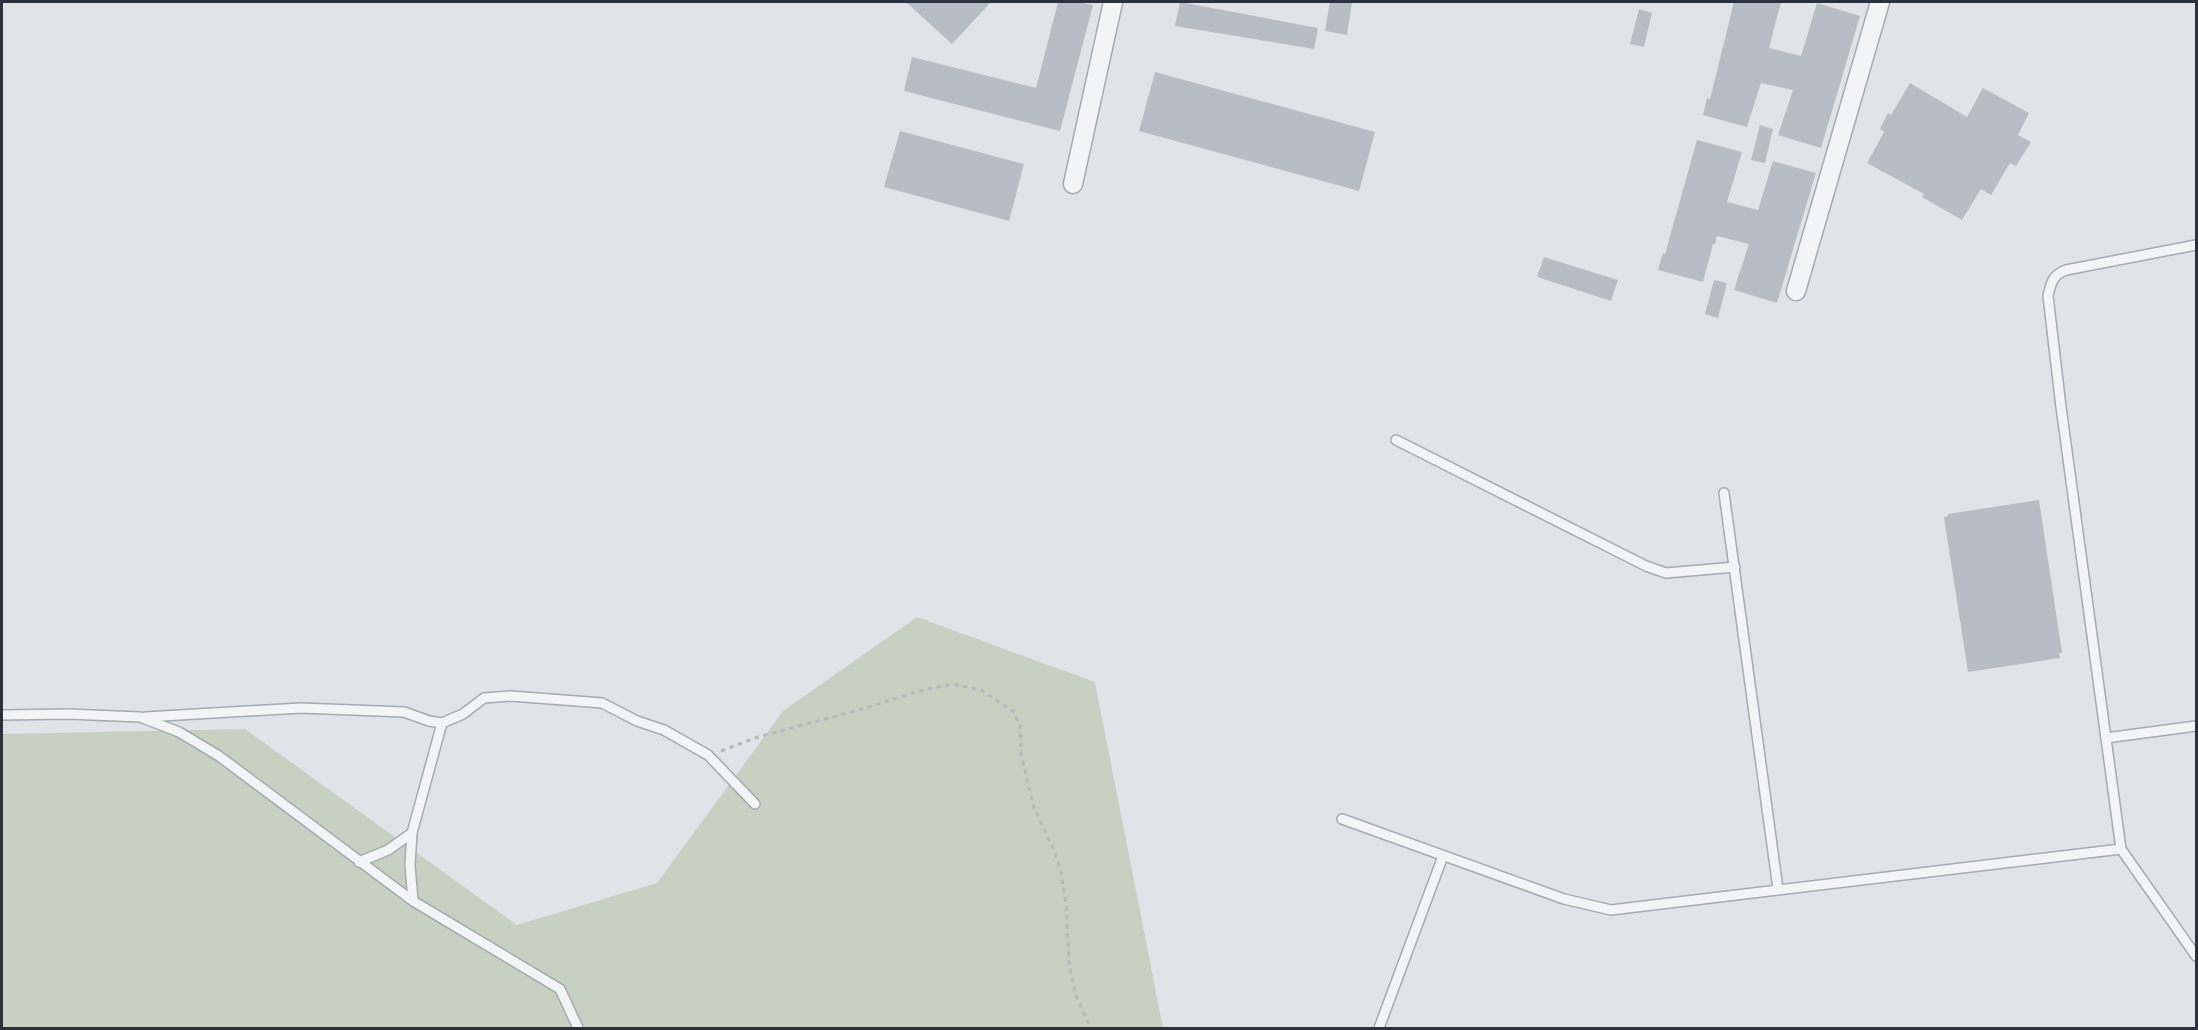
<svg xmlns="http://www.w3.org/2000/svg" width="2198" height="1030" font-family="Ubuntu,sans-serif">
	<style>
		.green { fill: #c7d1c2 }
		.building { fill: #b7bdc4 }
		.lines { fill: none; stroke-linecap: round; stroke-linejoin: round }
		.service-casing { stroke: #a6abb1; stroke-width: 12 }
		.minor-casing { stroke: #a6abb1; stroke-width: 21 }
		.path { stroke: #b6babe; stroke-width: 3; stroke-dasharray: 4.5 4.5; stroke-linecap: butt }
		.service { stroke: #f2f4f6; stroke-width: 9 }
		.minor { stroke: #f2f4f6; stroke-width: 18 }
	</style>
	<rect width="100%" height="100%" fill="#e0e4e8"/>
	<!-- green -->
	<path class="green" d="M917,617l178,65 68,346h-1161v-294l243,-5 272,196 140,-42 126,-172z"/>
	<!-- building -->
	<path class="building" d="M906,2h85l-39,42z
		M1058,2h19l16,3 -33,126 -156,-40 8,-34 124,31z
		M1180,2l138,26 -4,21 -139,-23z
		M1330,2h22l-5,33 -22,-4z
		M1734,2h47l-12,46 32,8 16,-53 43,13 -39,132 -43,-13 15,-45 -32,-7 -14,44 -44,-12 4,-17 3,1z
		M1639,9l13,4 -8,34 -14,-3z
		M1155,72l220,60 -16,59 -220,-60z
		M1910,83l57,34 16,-29 46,25 -11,22 13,7 -15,24 -6,-3 -19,32 -10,-6 -19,31 -40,-23 2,-3 -57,-31 17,-31 -4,-3 8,-16 3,2z
		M1760,125l13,4 -8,34 -14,-3z
		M900,131l124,33 -15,57 -125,-34z
		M1697,140l45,12 -15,50 31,8 15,-49 43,12 -39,130 -43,-13 15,-46 -32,-8 -2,8h-2l-10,38 -45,-12 5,-17 2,1z
		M1544,257l74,23 -7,21 -74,-24z
		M1714,280l13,3 -9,35 -13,-4z
		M2039,500l23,153h-3l1,5 -92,14 -24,-155 4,-1v-2z"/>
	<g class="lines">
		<!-- service casing -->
		<g class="service-casing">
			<path id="service" d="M2196,245l-130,25c-13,5 -15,12 -18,26l13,111 60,442 75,107
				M1396,440l250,126 20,7 69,-6
				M1724,493l54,396
				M2,715l66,-1 72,3 39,15 40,24 194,145 147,88 18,39
				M145,717l156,-9 103,4 25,9 13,2 21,-9 21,-16 27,-2 91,7 35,18 27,9 44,25 47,49
				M2106,738l90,-12
				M1342,819l222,80 47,11 510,-61
				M359,862l29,-12 24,-17
				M413,901l-3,-36 2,-32 30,-110
				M1379,1028l64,-172"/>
		</g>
		<!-- minor casing -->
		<g class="minor-casing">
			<path id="minor" d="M1073,184l40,-182
				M1796,291l84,-289"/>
		</g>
		<!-- path -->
		<path class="path" d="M721,751l37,-14 104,-28 61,-19 30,-6 28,6 32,21 7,14 1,29 13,54 21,44 6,21 5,31 3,60 7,32 15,32"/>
		<!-- service -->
		<use href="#service" class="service"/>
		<!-- minor -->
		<use href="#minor" class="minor"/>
	</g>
	<!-- border -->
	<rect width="2198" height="1030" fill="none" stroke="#2a333d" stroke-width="6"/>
</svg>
